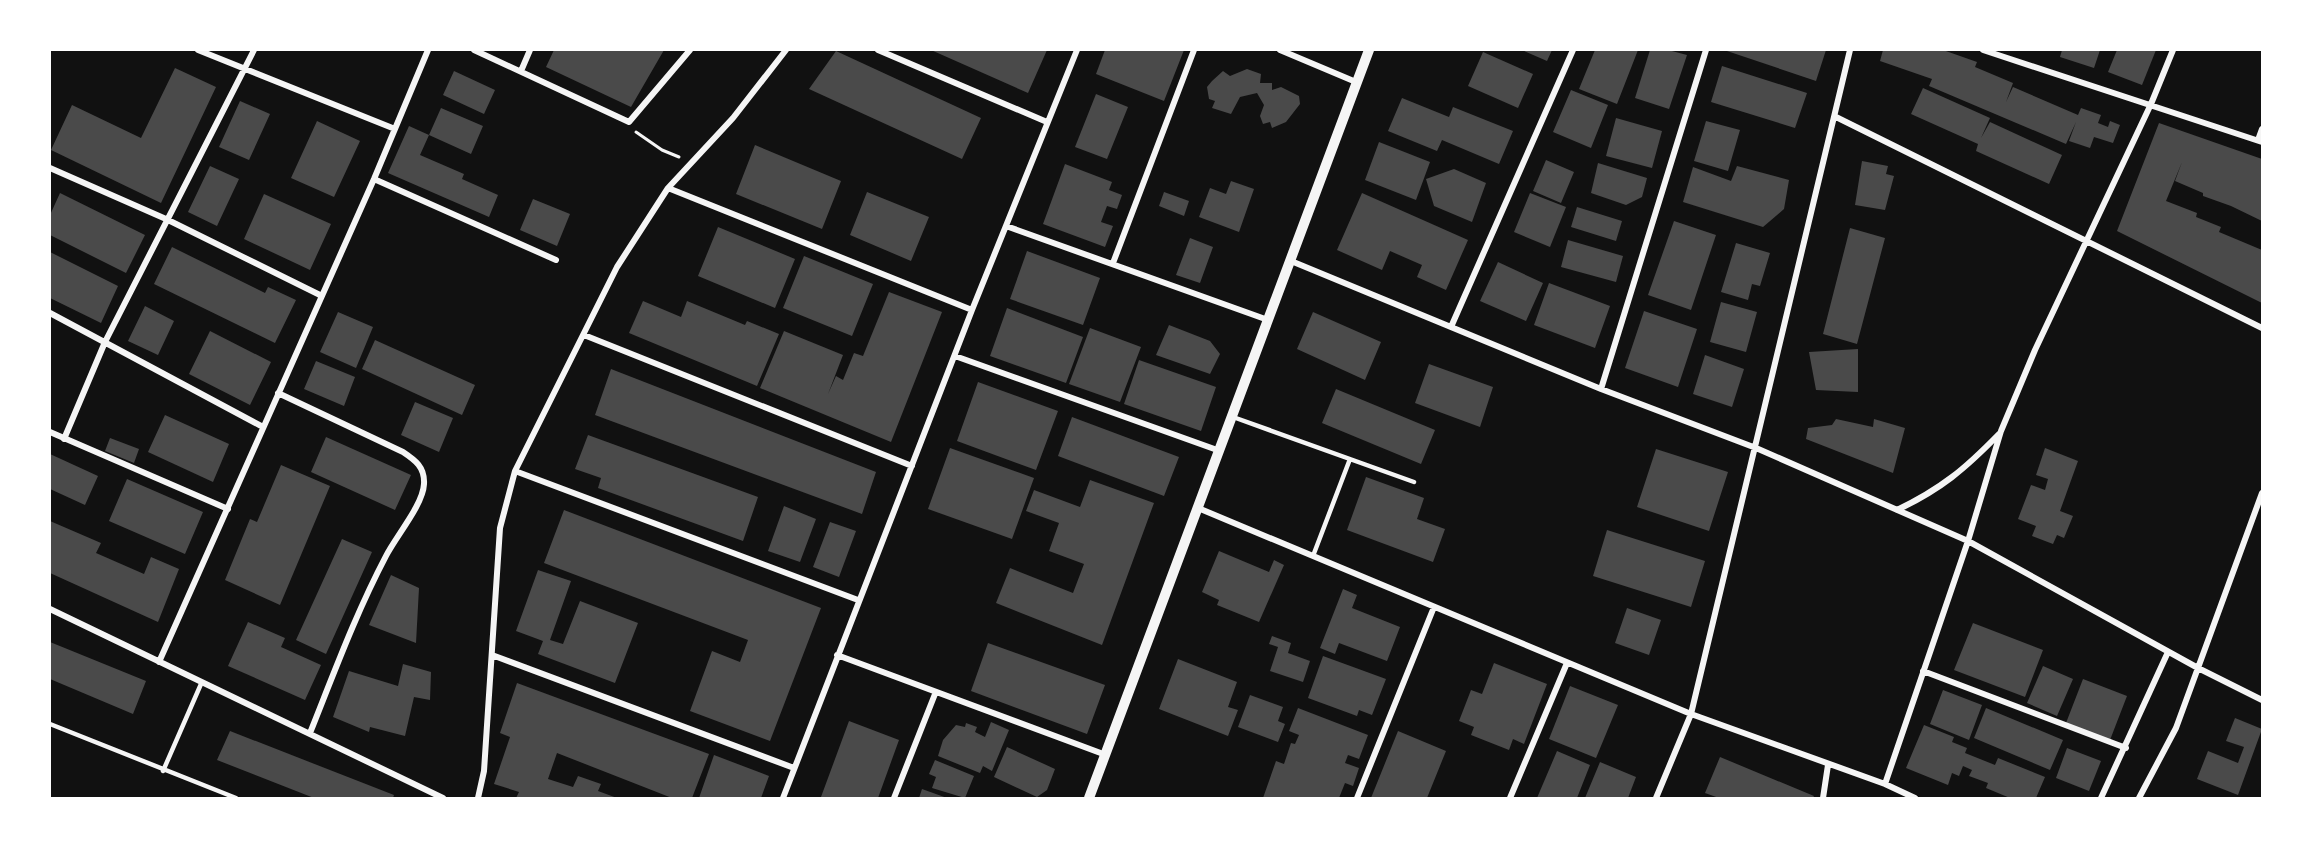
<svg xmlns="http://www.w3.org/2000/svg" width="2312" height="848" font-family="'Asap Condensed',sans-serif">
	<style>
		.building { fill: #4a4a4a }
		.lines { fill: none; stroke-linecap: round; stroke-linejoin: round }
		.path { stroke: #f5f5f5; stroke-width: 3 }
		.service { stroke: #f5f5f5; stroke-width: 4.5 }
		.minor { stroke: #f5f5f5; stroke-width: 6 }
		.tertiary { stroke: #f5f5f5; stroke-width: 10 }
	</style>
	<rect width="100%" height="100%" fill="#111"/>
	<!-- building -->
	<path class="building" d="M554,50h110l-33,57 -85,-40z
		M931,50h116l-19,43z
		M1105,50h79l-20,51 -68,-27z
		M1522,50h30l-5,11z
		M1595,50h43l-21,54 -38,-15z
		M1650,50h18l19,5 -18,54 -34,-11z
		M1724,50h102l-10,31z
		M1883,50h60l34,12 -2,5 38,16 -7,19 7,-15 65,28 3,-7 20,7 -3,8 10,4 2,-6 10,4 -7,18 -19,-6 -4,11 -21,-7 7,-19 -10,22 -137,-58 3,-7 -52,-18z
		M2062,50h38l-6,18 -34,-11z
		M2117,50h39l-14,35 -34,-13z
		M836,51l145,67 -19,41 -153,-70z
		M1483,52l50,22 -15,34 -50,-22z
		M1722,66l85,27 -12,35 -84,-26z
		M175,68l41,19 -55,116 -110,-53 21,-45 69,33z
		M1247,69l14,5 -1,9h12v7l9,-3 18,9 1,8 -14,18 -14,6 -2,-6 -7,2 -3,-8 4,-11 -7,-12 -17,4 -9,17 -19,-6 3,-7 -6,-2 -2,-12 5,-6 11,-10 7,5z
		M454,71l41,19 -11,24 -41,-19z
		M1923,88l67,30 -9,20 9,-16 72,33 -13,29 -73,-33 2,-7 -67,-30z
		M1571,90l37,15 -17,43 -38,-16z
		M1096,94l32,13 -21,52 -32,-12z
		M1402,98l47,19 4,-10 60,24 -14,33 -57,-24 -5,11 -49,-20z
		M240,101l30,13 -21,46 -30,-13z
		M441,108l42,18 -12,28 -42,-19 -9,20 44,19 -2,5 36,16 -9,22 -101,-44 21,-47 20,9z
		M1616,118l46,13 -10,37 -46,-12z
		M317,121l43,20 -26,56 -43,-19z
		M1706,121l34,9 -12,41 -34,-10z
		M2159,123l103,36v62l-31,-15 -28,-10v-3l-28,-12 7,-19 -16,39 31,12 -1,4 25,10 -2,5 43,18v53l-145,-72z
		M1379,142l51,20 -14,38 -51,-20z
		M755,145l86,36 -19,48 -86,-35z
		M1546,160l28,12 -13,31 -28,-12z
		M1862,161l26,5 -2,8 8,2 -9,34 -30,-5z
		M1598,163l49,15 -5,19 -16,8 -35,-12z
		M1065,164l47,18 -3,8 13,5 -5,14 -10,-3 -6,16 12,4 -8,21 -62,-23z
		M210,166l29,13 -22,47 -29,-14z
		M1737,166l52,14 -5,29 -21,18 -80,-25 10,-35 38,14z
		M1454,169l32,14 -14,39 -38,-16 -8,-27z
		M1231,181l23,8 -15,43 -40,-15 11,-29 16,6z
		M867,192l62,25 -18,44 -61,-26z
		M1164,192l25,9 -5,15 -25,-10z
		M60,193l85,42 -19,38 -76,-38v-20z
		M1362,193l106,47 -22,50 -29,-13 5,-12 -32,-14 -8,19 -45,-20z
		M1530,193l36,14 -16,40 -36,-15z
		M264,194l67,30 -21,46 -66,-31z
		M533,199l37,15 -13,32 -37,-16z
		M1577,207l45,14 -6,20 -45,-14z
		M1674,221l42,14 -25,75 -43,-15z
		M718,227l77,32 -20,49 -77,-32z
		M1850,228l35,10 -28,106 -34,-10z
		M1190,238l23,9 -13,36 -24,-8z
		M1568,240l55,16 -7,26 -55,-15z
		M1736,243l34,10 -10,33 -8,-2 -4,16 -27,-8z
		M172,247l93,46 3,-6 28,13 -21,43 -121,-59z
		M1027,251l73,27 -17,47 -73,-26z
		M50,252l68,34 -17,37 -51,-25z
		M804,256l69,28 -21,52 -69,-28z
		M1498,262l45,21 -17,38 -46,-20z
		M1549,283l61,23 -15,42 -61,-23z
		M889,292l53,20 -51,130 -131,-54 24,-57 59,24 -15,39 8,-18 7,4 11,-27 9,3z
		M643,301l38,16 6,-16 58,24 2,-4 32,13 -22,52 -128,-53z
		M1721,302l36,10 -11,40 -36,-10z
		M145,306l29,15 -16,34 -30,-14z
		M1007,308l76,29 -17,46 -76,-27z
		M1644,311l53,18 -19,58 -53,-19z
		M338,312l35,15 -17,41 -36,-16z
		M1313,312l68,30 -16,38 -68,-31z
		M1169,325l41,16 10,13 -10,20 -54,-19z
		M1090,328l51,19 -21,55 -51,-18z
		M210,331l61,31 -21,43 -61,-31z
		M375,340l100,45 -13,30 -100,-46z
		M1858,349v43l-42,-2 -7,-38z
		M1705,355l39,14 -12,38 -39,-13z
		M1139,360l77,27 -15,44 -77,-27z
		M316,361l39,16 -11,29 -40,-17z
		M1429,364l64,23 -13,40 -65,-24z
		M611,369l265,103 -14,42 -267,-99z
		M978,382l80,29 -22,59 -79,-29z
		M1336,389l99,41 -14,34 -99,-41z
		M415,402l38,16 -14,34 -38,-17z
		M165,415l64,29 -16,38 -65,-30z
		M1072,417l107,40 -15,39 -106,-40z
		M1836,419l37,8 1,-8 31,9 -12,45 -87,-34 2,-11 24,-3z
		M588,435l170,62 -15,44 -145,-53 3,-10 -26,-9z
		M326,437l85,38 -16,35 -84,-38z
		M110,438l29,11 -5,14 -29,-12z
		M950,448l84,30 -22,61 -84,-30z
		M2045,448l33,13 -18,50 13,5 -9,22 -7,-3 -4,9 -21,-8 4,-10 -18,-7 13,-34 14,5 3,-11 -12,-4z
		M1656,449l72,23 -19,59 -72,-24z
		M50,454l48,22 -13,29 -35,-16z
		M281,465l49,21 -50,119 -55,-25 25,-61 7,3z
		M1366,477l58,21 -7,21 28,10 -12,33 -86,-32z
		M127,479l76,33 -18,42 -76,-33z
		M1090,480l64,23 -52,142 -106,-42 14,-35 63,25 11,-29 -35,-13 10,-28 -33,-12 8,-21 46,17z
		M784,506l32,13 -16,43 -32,-11z
		M564,510l257,98 -51,133 -80,-30 22,-60 28,11 8,-22 -204,-77z
		M50,521l51,22 -5,10 48,21 7,-17 28,12 -21,53 -108,-49z
		M830,522l26,9 -17,46 -26,-10z
		M1607,530l98,31 -14,46 -98,-31z
		M342,539l30,13 -46,102 -30,-14z
		M1219,551l50,21 5,-12 10,5 -25,57 -42,-17 2,-5 -17,-8z
		M538,570l33,11 -21,59 13,4 17,-43 58,22 -23,60 -77,-29 5,-13 -27,-10z
		M391,575l28,13 -3,55 -47,-18z
		M1343,589l14,6 -5,13 48,19 -13,34 -48,-18 -4,11 -15,-6z
		M1627,608l34,12 -12,35 -34,-12z
		M248,622l37,16 -4,9 40,18 -16,35 -77,-34z
		M1973,623l70,27 -18,47 -71,-27z
		M1272,636l19,7 -3,10 22,8 -7,21 -33,-11 8,-24 -9,-3z
		M50,642l96,39 -13,33 -83,-35z
		M988,643l117,42 -18,49 -116,-43z
		M1323,656l63,23 -14,36 -13,-5 -2,6 -49,-18z
		M1178,659l59,23 -9,25 10,3 -10,26 -69,-27z
		M1494,663l53,21 -23,60 -11,-5 -4,11 -38,-15 3,-8 -15,-6 12,-31 11,4z
		M403,664l28,8 -1,28 -16,-3 -9,39 -35,-9 -1,5 -36,-15 16,-46 49,15z
		M2043,666l30,13 -16,37 -30,-13z
		M2083,679l44,17 -17,44 -44,-17z
		M517,683l192,71 -17,44h-20l-115,-45 -9,26 25,8 5,-11 23,8 -3,7 19,7h-101l3,-6 -25,-8 16,-47 -10,-4z
		M1570,686l48,19 -22,53 -47,-19z
		M1943,690l39,15 -13,35 -39,-16z
		M1250,695l33,12 -5,14 7,3 -7,18 -40,-15z
		M1298,708l70,27 -9,24 -11,-4 -3,8 14,5 -6,18 -8,-3 -6,15h-76l13,-37 8,3 7,-21 4,1 4,-9 -10,-4z
		M1986,708l77,32 -13,30 -76,-32z
		M2235,718l27,11 -24,66 -41,-16 11,-28 30,12 6,-16 -18,-6z
		M849,721l50,19 -21,58 -57,-1z
		M991,722l18,8 -17,41 -9,-5 -3,7 -42,-17 5,-16 13,-15 9,2 1,-4 11,4 -2,5 10,5z
		M1924,725l30,12 -2,5 15,6 -2,5 30,12 3,-7 47,19 -9,21h-26l-24,-10 2,-5 -19,-7 3,-6 -9,-4 -4,10 -7,-3 -4,12 -42,-17z
		M230,731l164,64 -1,3h-79l-97,-38z
		M1398,731l48,20 -19,47h-56z
		M1007,747l48,22 -8,21 -10,7 -43,-20z
		M2067,748l34,13 -12,30 -33,-13z
		M1557,751l33,14 -13,33h-40z
		M714,755l55,21 -8,22h-62z
		M1720,757l94,39 -1,2h-94l-14,-5z
		M935,760l39,16 -9,22 -33,-10 4,-11 -7,-3z
		M1600,762l36,15 -8,21h-43z
		M922,789l25,9h-28z"/>
	<g class="lines">
		<!-- path -->
		<path class="path" d="M636,132l26,18 17,7"/>
		<!-- service -->
		<path class="service" d="M1233,417l181,65
			M1313,556l37,-97
			M50,724l186,74
			M163,771l38,-87"/>
		<!-- minor -->
		<path class="minor" d="M198,50l197,79
			M474,50l155,72 61,-72
			M878,50l169,72
			M1280,50l76,32
			M1983,50l279,92
			M521,71l9,-21
			M1836,117l426,211
			M2258,140l4,-11
			M50,168l116,51 156,77
			M374,179l182,81
			M668,188l304,122
			M1006,226l262,94
			M1291,261l310,128 155,59 212,93 230,127 64,32
			M1113,263l81,-213
			M50,313l213,114
			M1451,327l122,-277
			M584,335l328,131
			M955,356l265,95
			M1601,389l105,-339
			M278,393l125,59c12,8 22,15 21,32 -1,21 -28,52 -38,72 -30,57 -52,117 -76,177
			M50,432l178,77
			M64,439l41,-97 149,-292
			M515,471l343,129
			M1198,508l493,206 194,70 30,14
			M1897,510c44,-21 68,-41 102,-76
			M50,609l393,189
			M492,655l302,113
			M837,655l269,100
			M159,662l215,-483 54,-129
			M1923,671l203,77
			M1885,784l83,-243 33,-110 34,-81 116,-246 22,-54
			M478,798l6,-27 16,-243 15,-57 102,-204 51,-79 65,-70 53,-68
			M783,798l189,-488 105,-260
			M894,798l41,-104
			M1357,798l77,-191
			M1510,798l57,-135
			M1656,798l35,-84 159,-664
			M1823,798l5,-33
			M2101,798l67,-146
			M2139,798l37,-70 86,-235"/>
		<!-- tertiary -->
		<path class="tertiary" d="M1089,798l280,-748"/>
	</g>
	<!-- border -->
	<rect width="2312" height="848" fill="none" stroke="#ffffff" stroke-width="102"/>
</svg>
